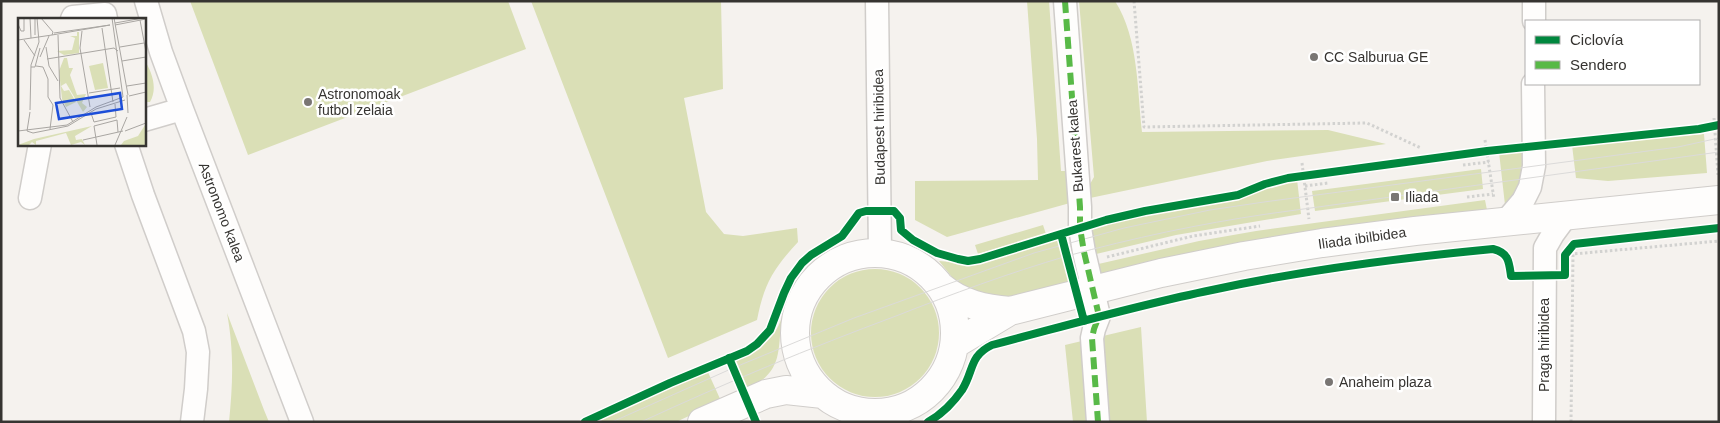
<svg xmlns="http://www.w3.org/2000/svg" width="1720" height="423" font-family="Arial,sans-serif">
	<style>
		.green { fill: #dadfb6 }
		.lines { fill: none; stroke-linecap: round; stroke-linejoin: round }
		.minor-casing { stroke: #d0cdca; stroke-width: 25 }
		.major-casing { stroke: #d0cdca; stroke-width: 30 }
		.path { stroke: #d2d2d0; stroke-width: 3; stroke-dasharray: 2.5 2.5; stroke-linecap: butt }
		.minor { stroke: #fefdfc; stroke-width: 22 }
		.major { stroke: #fefdfc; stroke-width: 28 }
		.tram { stroke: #dbdad9; stroke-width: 1 }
		.quiet { stroke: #58b947; stroke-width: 6; stroke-dasharray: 12 6; stroke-linecap: butt }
		.cycleway-casing { stroke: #fff; stroke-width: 11 }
		.cycleway { stroke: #00873e; stroke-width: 8 }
		.poi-dot { fill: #797673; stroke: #fff; stroke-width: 2 }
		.labels { text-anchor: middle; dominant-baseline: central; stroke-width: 5; stroke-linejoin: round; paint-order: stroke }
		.poi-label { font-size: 14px; fill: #363431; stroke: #fff; text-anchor: start }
		.street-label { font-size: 14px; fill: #363431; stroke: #fff }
		.inset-road { fill: none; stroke: #a9a6a2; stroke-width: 1 }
		.view { fill: #1d4ed8; fill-opacity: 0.15; stroke: #1d4ed8; stroke-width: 2.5 }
		.inset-edge { fill: none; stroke: #363431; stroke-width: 2.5 }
	</style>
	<rect width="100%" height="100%" fill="#f5f2ee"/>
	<!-- green -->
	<path class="green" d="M190,1h318l18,48 -278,106z
		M531,1h190l2,88 -39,9 22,114 18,22 19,2 54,-8 1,14c-25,27 -34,42 -41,78l-89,38z
		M1027,1h22l12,170h6l3,32 -123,34 -32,-17v-39l123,-1 -1,-41z
		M1079,1h36c24,38 22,88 27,131l186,-2 58,14 -119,17 -177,37v-14l4,-7z
		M144,59c8,13 14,29 6,43h-6z
		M1704,134l3,39 -99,8 -32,-3 -4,-33z
		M1526,150c0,22 -2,42 -21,55l-6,-53z
		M1481,169l2,20 -168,22 -3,-20z
		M1297,179l4,35 -125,21 -84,20 -7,-25 57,-14 101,-19 32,-13z
		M1485,200l2,10 -389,67 -4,-12 105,-24 57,-10z
		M1043,225l3,9 -68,20 -3,-9z
		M1058,238l12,46 -63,18 -47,-15 -21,-26 38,3z
		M811 333a64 64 0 1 1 128 0a64 64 0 1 1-128 0Z
		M227,313l37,97 5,12h-40c4,-39 5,-71 -2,-109z
		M782,317c-5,36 2,53 -35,73l-14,-31c23,-9 41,-17 49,-42z
		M1141,327l6,95h-74l-8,-77z
		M707,370l14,31 -45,21h-82z"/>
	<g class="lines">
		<!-- minor casing -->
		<g class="minor-casing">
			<path id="minor" d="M146,1l15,51 21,57 120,313
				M877,1l3,252
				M1065,1l15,206v21l4,24 15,64 -5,13 -2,9 6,84
				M72,19l1,-2 32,-3 1,5
				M1534,21v-20
				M144,120l38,-11
				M126,144l17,51 51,136 4,21 -2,37 -4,33
				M30,198l10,-54
				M1505,222l18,-21 7,-14 4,-21 -1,-82
				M862,412l7,10
				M1544,422l1,-174 8,-14 14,-19"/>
		</g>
		<!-- major casing -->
		<g class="major-casing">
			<path id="major" d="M795 333a80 80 0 1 1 160 0a80 80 0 1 1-160 0Z
				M941,287c20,17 44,22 69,24
				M955,344l55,-33 151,-38 83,-17 78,-13 93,-12 304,-31
				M702,422l64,-28 20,-4 37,4"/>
		</g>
		<!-- path -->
		<path class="path" d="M1134,1l10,126 223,-4 54,25
			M1714,118l4,57
			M1485,140l9,59
			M1302,163l7,56
			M1463,165l26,-3
			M1305,186l23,-3
			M1467,197l26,-3
			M1501,247l2,12
			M1107,257l86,-21 67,-10
			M1571,422l2,-168 146,-13"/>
		<!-- minor -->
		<use href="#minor" class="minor"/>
		<!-- major -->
		<use href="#major" class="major"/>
		<!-- tram -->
		<path class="tram" d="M612,422l121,-54 121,-50 180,-65 90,-25 86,-18 54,-8 414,-55 41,-9
			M641,422c84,-39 169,-74 255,-106 56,-22 113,-43 171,-60 66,-18 132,-32 200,-42l452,-62"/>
		<!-- quiet -->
		<path class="quiet" d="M1065,1l15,206v21l4,24 15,64 -5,13 -2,9 6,84"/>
		<!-- cycleway casing -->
		<g class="cycleway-casing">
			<path id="cycleway" d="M1061,234l23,87
				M729,358l27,64
				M585,422l85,-39 77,-32 10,-7 13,-14 14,-37 7,-15 11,-15 9,-8 31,-19 17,-23 7,-2h28l6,7 1,12 12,10 24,13 21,6 10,2 12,-2 126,-39 39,-9 93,-16 27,-11 23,-6 199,-27 212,-22 20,-4
				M928,422c14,-8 25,-19 34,-32 12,-19 7,-34 30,-45 73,-19 146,-40 220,-55 92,-20 187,-32 281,-41 16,4 16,13 18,27l54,-1v-20l9,-11 145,-16"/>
		</g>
		<!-- cycleway -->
		<use href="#cycleway" class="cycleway"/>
	</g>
	<!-- markers -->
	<g class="poi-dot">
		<circle cx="1314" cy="57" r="5"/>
		<circle cx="308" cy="102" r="5"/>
		<rect x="1390" y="192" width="10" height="10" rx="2.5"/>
		<circle cx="1329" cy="382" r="5"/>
	</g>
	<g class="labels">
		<!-- poi labels -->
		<g class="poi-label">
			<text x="1324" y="57">CC Salburua GE</text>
			<text x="318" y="94">Astronomoak<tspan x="318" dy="16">futbol zelaia</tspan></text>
			<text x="1405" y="197">Iliada</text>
			<text x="1339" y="382">Anaheim plaza</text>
		</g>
		<!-- street labels -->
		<g class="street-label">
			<text transform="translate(879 127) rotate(-91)">Budapest hiribidea</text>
			<text transform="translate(1075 146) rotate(-94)">Bukarest kalea</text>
			<text transform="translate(222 212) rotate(69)">Astronomo kalea</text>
			<text transform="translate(1362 238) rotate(-8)">Iliada ibilbidea</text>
			<text transform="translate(1544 345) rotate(-90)">Praga hiribidea</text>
		</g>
	</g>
	<!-- overview -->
	<g transform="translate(18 18)">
		<rect width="128" height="128" fill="#f5f2ee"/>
		<path d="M59,14h2v21l-15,2 -7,-4 15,-1 3,-12 -5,-2h7zM46,40h3l2,10h4l-3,7 7,20 9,-1 -4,9 5,4 -4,5 -17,-29 -5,3 3,5 5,-1 7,12 -10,5 -4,-8 -3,-28zM85,45l5,25 -13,2 -6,-24zM127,107v20h-24l3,-4 14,-5zM74,108l-17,10 1,4 6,-1 3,6 -4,-3 -10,3 -5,-12 -30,8v4l-4,-3 -3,3h-11l16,-6z" fill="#dadfb6"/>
		<path class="inset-road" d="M12,0l1,20M17,0v17M23,0l12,14 -1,3M96,0l14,77M122,2l6,32M97,5l28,-5M0,6l3,7h3v-13M97,7l31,-6M84,10l11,74M64,13l-2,17 10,59M34,17l58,-10 -56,8M40,17l2,63 13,24M0,22l34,-5M6,22l11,16M28,29l3,19 9,15M102,29l24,-4M22,39l9,-21M29,41l67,-11 4,3M104,43l24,-4M18,48l7,1 5,12v18l5,8 -3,24M13,49h4l5,-19M109,68l19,-3M71,75l31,-5M109,77l1,18M111,78l17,-4M12,92l1,-45 8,-23 -2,-24M12,94l-3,19 6,2M73,95l3,9 22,-5 -1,-13M0,113l49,-6 29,-18 27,-10 -11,-79M107,113l21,-8M15,115l35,-7 28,-17 29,-9M65,122l40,-9M79,127l-3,-19 23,-6 1,12M97,127l12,-28"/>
		<path class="view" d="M102,75l2,16 -63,10 -3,-16z"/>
		<rect width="128" height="128" class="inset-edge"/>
	</g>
	<!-- border -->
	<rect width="1720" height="423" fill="none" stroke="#363431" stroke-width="5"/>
	<!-- legend -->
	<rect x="1525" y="20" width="175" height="65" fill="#ffffff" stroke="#afaead"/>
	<rect x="1535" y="36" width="25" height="8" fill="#00873e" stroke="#afaead"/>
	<text x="1570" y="45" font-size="15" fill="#363431">Ciclovía</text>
	<rect x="1535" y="61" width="25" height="8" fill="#58b947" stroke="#afaead"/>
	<text x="1570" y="70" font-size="15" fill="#363431">Sendero</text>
</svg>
